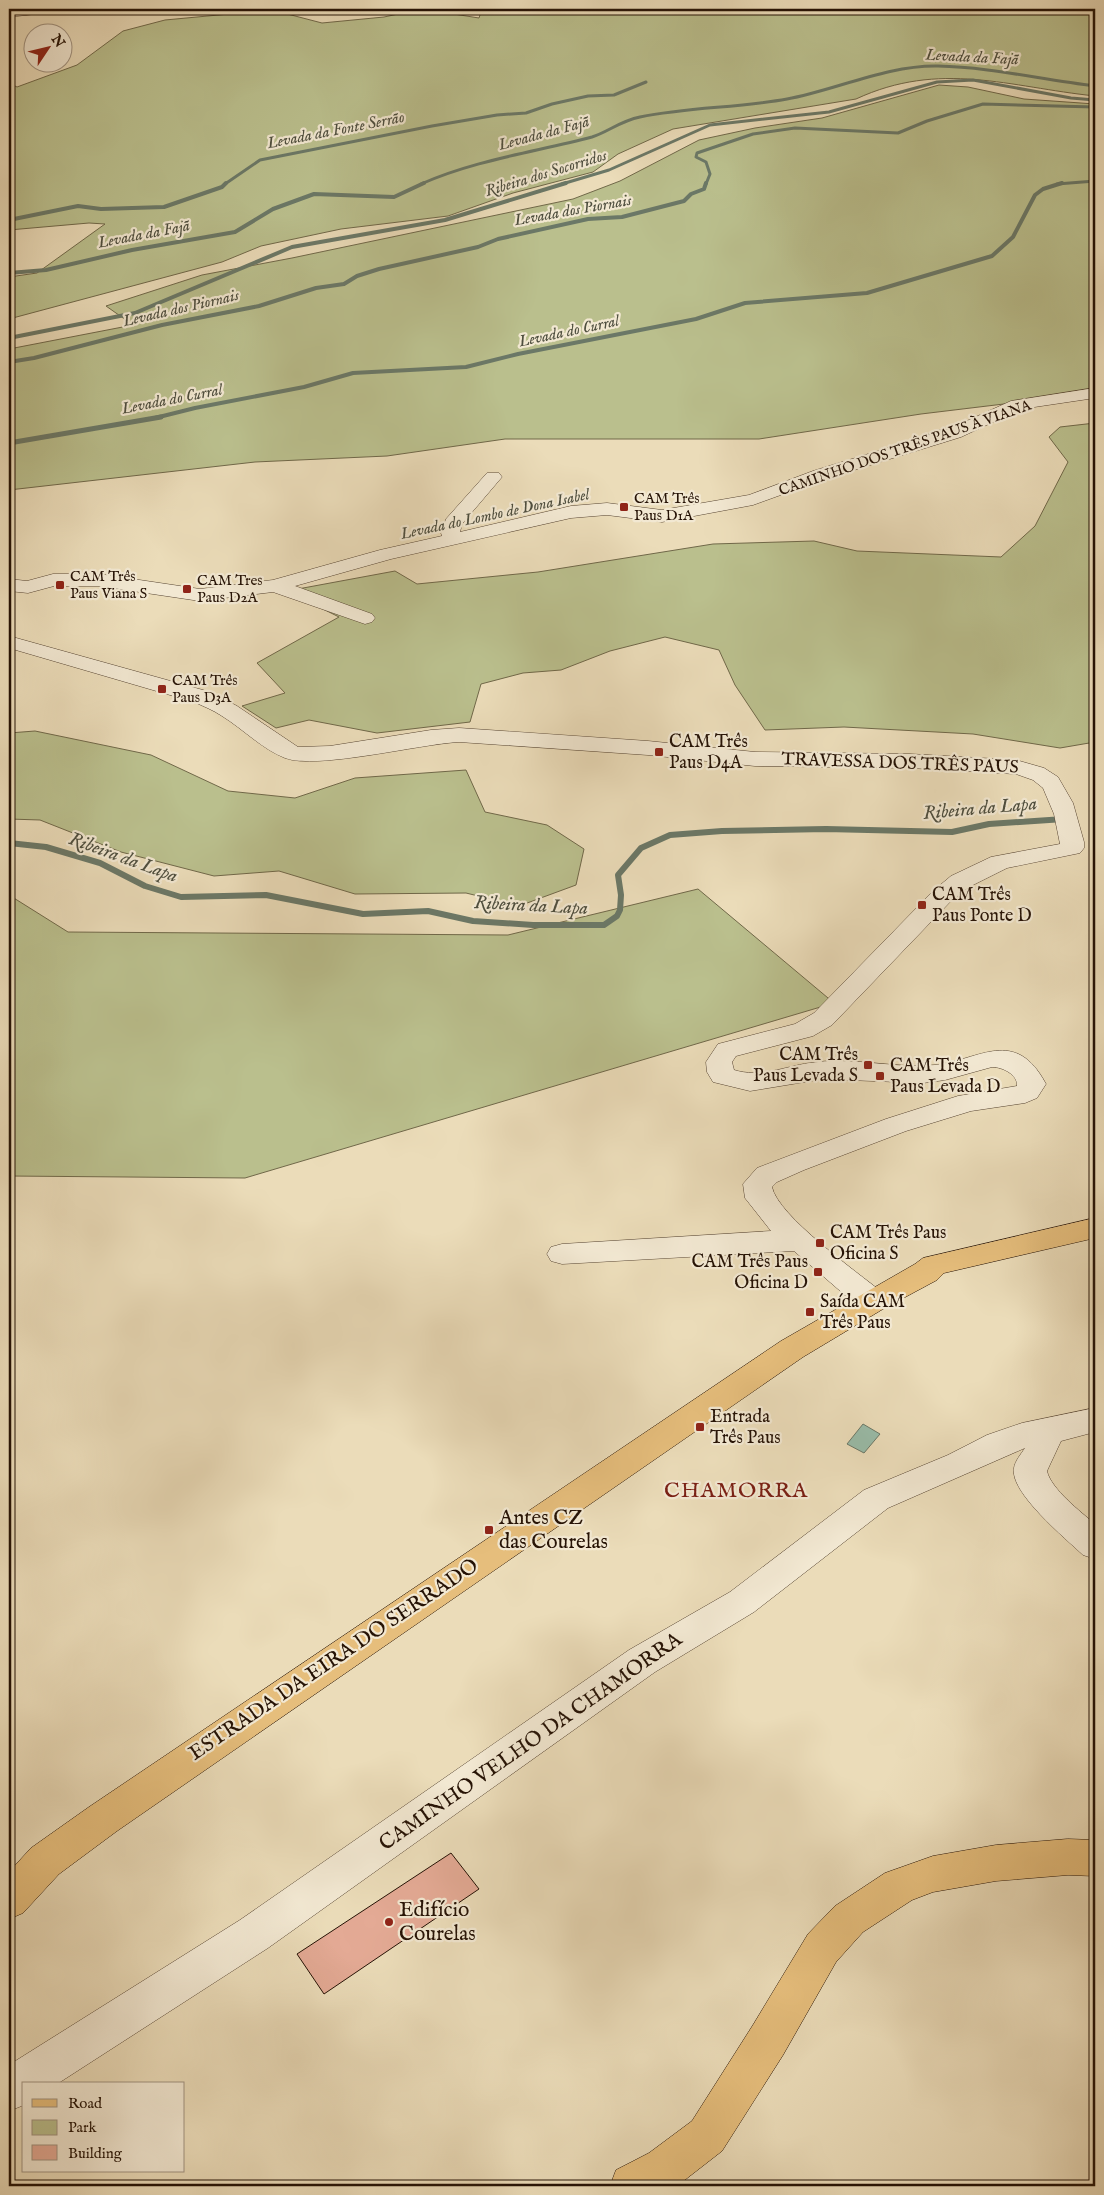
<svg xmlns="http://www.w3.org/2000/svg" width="1104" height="2195" font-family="'IM FELL English',serif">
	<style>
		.green { fill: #babf8d; stroke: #706849 }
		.water { fill: #99bca9; stroke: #6b7867 }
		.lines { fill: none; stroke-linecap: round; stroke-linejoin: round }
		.stream-far3 { stroke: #6b7867; stroke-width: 3 }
		.stream-far2 { stroke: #6b7867; stroke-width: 4 }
		.stream-far1 { stroke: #6b7867; stroke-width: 5 }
		.stream { stroke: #6b7867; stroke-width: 6 }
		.building { fill: #e4aa95; stroke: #251205 }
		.minor-casing { stroke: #564432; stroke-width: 1 }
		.major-casing { stroke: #251205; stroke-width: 1 }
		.minor { fill: #f2e8d2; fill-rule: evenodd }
		.major { fill: #e6be7c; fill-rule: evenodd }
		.poi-dot { fill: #8f2418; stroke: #f2e8d2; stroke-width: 2 }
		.labels { text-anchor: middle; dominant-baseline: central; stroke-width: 4.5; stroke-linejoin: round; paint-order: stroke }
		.far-street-label { font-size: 15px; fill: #251205; stroke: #f2e8d2 }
		.far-poi-label { font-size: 15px; fill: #251205; stroke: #f2e8d2; text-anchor: start }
		.far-water-label { font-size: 16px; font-style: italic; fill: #4e4e3e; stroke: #f2e8d2 }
		.poi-label { font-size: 18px; fill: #251205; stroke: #f2e8d2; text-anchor: start }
		.street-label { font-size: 18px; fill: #251205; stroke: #f2e8d2 }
		.water-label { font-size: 19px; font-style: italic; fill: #4e4e3e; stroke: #f2e8d2 }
		.near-poi-label { font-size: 21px; fill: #251205; stroke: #f2e8d2; text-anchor: start }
		.near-street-label { font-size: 21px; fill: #251205; stroke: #f2e8d2 }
		.near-neighbourhood-label { font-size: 22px; letter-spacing: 1px; fill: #7a1f14; stroke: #f2e8d2 }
	</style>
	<rect width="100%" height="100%" fill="#ebdcb9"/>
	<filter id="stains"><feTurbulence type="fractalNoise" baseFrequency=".004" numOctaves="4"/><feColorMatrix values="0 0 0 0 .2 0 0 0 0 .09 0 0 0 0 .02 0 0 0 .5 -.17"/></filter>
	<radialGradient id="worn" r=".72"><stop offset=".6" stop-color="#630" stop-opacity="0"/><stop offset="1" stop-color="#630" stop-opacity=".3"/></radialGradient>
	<!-- green -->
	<path class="green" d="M422,9l57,9 3,-9h613v87c-86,-9 -155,-36 -239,3l-183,30 -55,25 -25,18 -80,21 -65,23 -107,13 -80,17 -39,16 -213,57v-42l28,-4 68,-49 -16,-1 -80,7v-147l8,4 60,-22 46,-34 42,-11 107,-10 50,13 62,-6z
		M939,85l29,2 56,12 71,5v289l-174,21 -162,25h-254l-118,17 -132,6 -246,28v-141l124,-24 -27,-19 96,-31 90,-17 281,-59 47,-18 79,-41 56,-12 67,-10z
		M1095,423v319l-35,6 -87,-14 -129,-7 -79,3 -30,-45 -16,-35 -54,-13 -55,14 -49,19 -38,3 -42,11 -11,38 -93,11 -68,-13 -33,8 -34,-22 43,-13 -28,-30 82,-46 -52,-26 108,-20 22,13 121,-12 175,-28 101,-3 43,10 144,6 34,-31 33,-64 -19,-25 11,-10z
		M35,731l116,24 77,36 67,7 60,-20 111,-8 19,42 62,13 37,24 -8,36 -57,21 -53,-13 -111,1 -76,-23 -65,5 -93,-24 -81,-32 -31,-1v-86z
		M698,889l136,114 -589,175 -236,-2v-281l59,37 440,3z"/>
	<!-- water -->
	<path class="water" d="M863,1424l17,10 -16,19 -17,-9z"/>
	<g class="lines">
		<!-- stream-far3 -->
		<path class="stream-far3" d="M225,184l35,-24 172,-34 65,-11 29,-2 26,-9 36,-8 26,-1 32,-13
			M421,184c54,-24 114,-32 171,-47 16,-5 28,-16 48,-20 49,-10 98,-9 147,-18 49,-9 100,-34 151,-33 53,1 104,14 157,20
			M562,184l47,-14 101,-45 119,-13 108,-30 36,-2 98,18 24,2
			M706,184l4,-10 -4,-12 -10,-5 1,-4 56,-19 42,-6 103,5 29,-12 56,-17 112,3
			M1057,184l38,-3"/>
		<!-- stream-far2 -->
		<path class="stream-far2" d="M9,220l69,-14 23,3 63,-2 58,-20 4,-4
			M9,273l37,-3 86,-20 103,-18 38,-23 41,-15 80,3 30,-14
			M9,338l126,-25 157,-66 153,-27 121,-37
			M9,362l25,-4 128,-33 97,-19 57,-18 28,-4 13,-8 22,-7 99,-22 20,-8 90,-20 34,-2 62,-16 7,-7 13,-5 2,-6
			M155,418l40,-10 109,-21 49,-14 113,-6 52,-13 178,-35 49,-16 122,-10 125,-37 21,-19 22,-42 8,-6 19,-6"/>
		<!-- stream-far1 -->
		<path class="stream-far1" d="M926,437l37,-13
			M9,443l152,-26"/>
		<!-- stream -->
		<path class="stream" d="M9,843l37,4 54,16 45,23 36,11 85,-2 97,19 65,-3 45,10 60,4h71l13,-9 3,-6 1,-15 -3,-20 23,-27 29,-13 52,-4 104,-2 126,3 37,-8 75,-5"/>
	</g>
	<!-- building -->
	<path class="building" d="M451,1853l28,36 -155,105 -27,-40z"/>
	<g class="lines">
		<!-- minor casing -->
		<g class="minor-casing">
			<path id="minor" d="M27,9h31l-5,3 -44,5v-6z
				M1095,388v10l-74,11 -60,28 -136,42 -72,26 -91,17 -55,-7 -36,3 -180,41 -96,27 77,28 3,4 -3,4 -7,2 -92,-32 -73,9 -101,-15h-45l-26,7 -19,-2v-12l18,2 26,-7h46l101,15 73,-9 107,-30 62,-14 -1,-3 5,-14 41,-46h12l3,4 -40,47 -2,8 111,-26 36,-3 55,7 87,-15 64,-24 136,-42 62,-28z
				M9,636l201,56 27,14 61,41 32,-1 101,-16 28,-2 189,13 107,11 155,2 106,6 28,8 14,9 15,26 11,39v6l-4,5 -73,15 -38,19 -18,14 -119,124 -19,11 -77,20 -4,6 2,8c26,8 50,-3 75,-7 42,-7 84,6 126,2 45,-5 80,-39 111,19l-9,14 -12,5 -54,8 -65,20 -102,39 -27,12 -5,5c6,29 85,85 111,106l4,8 -4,8 -11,3 -11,-3 -67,-58 -232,13 -11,-3 -4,-7 4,-7 11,-3 209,-13 -26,-33 -2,-14 14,-16 129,-49 72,-23 59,-10c1,-11 -14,-19 -25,-19l-47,13 -22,3 -100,-4 -73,12 -37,-9 -6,-10 -1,-10 12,-18 77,-20 19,-11 119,-122 18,-15 40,-19 69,-13 -6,-30 -11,-26 -10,-8 -17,-6 -106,-6 -155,-2 -107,-11 -189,-13c-39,2 -143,28 -174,16 -23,-9 -42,-29 -63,-42 -9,-6 -19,-10 -28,-14l-185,-54z
				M1095,1408v24l-34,9 -14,30c4,18 34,41 48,53v35l-12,-4c-17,-16 -74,-63 -69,-87 1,-7 7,-14 11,-20l-137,60 -134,104 -99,60 -387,276 -211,136h-33v21l-15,6v-46l231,-145 389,-270 101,-58 134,-102 84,-35 39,-20 35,-12z"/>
		</g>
		<!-- major casing -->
		<g class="major-casing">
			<path id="major" d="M1095,1218v20l-151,35 -7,7 -54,29 -80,48 -686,474 -58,43 -36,39 -14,6v-47l22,-24 58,-41 692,-466 134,-77 8,-6z
				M1068,1839l27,1v36l-27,-1 -72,6 -63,11 -21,8 -49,32 -27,30 -53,93 -61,96 -45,35h-67l6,-16 33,-17 43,-32 61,-96 55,-91 27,-28 50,-33 48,-17 63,-11z"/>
		</g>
		<!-- minor -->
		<use href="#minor" class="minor"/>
		<!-- major -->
		<use href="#major" class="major"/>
	</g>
	<!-- markers -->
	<g class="poi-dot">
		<rect x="619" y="502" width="10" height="10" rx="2.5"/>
		<rect x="55" y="580" width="10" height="10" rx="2.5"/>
		<rect x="182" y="584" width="10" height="10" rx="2.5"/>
		<rect x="157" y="684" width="10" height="10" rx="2.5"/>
		<rect x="654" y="747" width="10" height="10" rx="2.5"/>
		<rect x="917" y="900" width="10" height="10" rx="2.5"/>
		<rect x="863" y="1060" width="10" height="10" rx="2.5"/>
		<rect x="875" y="1071" width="10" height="10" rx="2.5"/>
		<rect x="815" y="1238" width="10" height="10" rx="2.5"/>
		<rect x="813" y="1267" width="10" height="10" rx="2.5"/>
		<rect x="805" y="1307" width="10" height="10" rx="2.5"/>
		<rect x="695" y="1422" width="10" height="10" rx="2.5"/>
		<rect x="484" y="1525" width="10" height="10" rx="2.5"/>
		<circle cx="389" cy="1922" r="5"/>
	</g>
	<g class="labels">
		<!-- far-street labels -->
		<g class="far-street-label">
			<text transform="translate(905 448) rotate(-19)">CAMINHO DOS TRÊS PAUS À VIANA</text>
		</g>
		<!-- far-poi labels -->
		<g class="far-poi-label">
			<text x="634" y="498">CAM Três<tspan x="634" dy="17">Paus D1A</tspan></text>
			<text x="70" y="576">CAM Três<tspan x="70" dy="17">Paus Viana S</tspan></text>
			<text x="197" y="580">CAM Tres<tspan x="197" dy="17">Paus D2A</tspan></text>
			<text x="172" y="680">CAM Três<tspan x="172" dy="17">Paus D3A</tspan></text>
		</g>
		<!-- far-water labels -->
		<g class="far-water-label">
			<text transform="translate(972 58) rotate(3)">Levada da Fajã</text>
			<text transform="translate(336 131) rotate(-11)">Levada da Fonte Serrão</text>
			<text transform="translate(544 134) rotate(-15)">Levada da Fajã</text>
			<text transform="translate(546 174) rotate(-17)">Ribeira dos Socorridos</text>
			<text transform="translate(573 211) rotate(-10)">Levada dos Piornais</text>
			<text transform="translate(144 235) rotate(-11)">Levada da Fajã</text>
			<text transform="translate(181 309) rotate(-13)">Levada dos Piornais</text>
			<text transform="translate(569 332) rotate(-12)">Levada do Curral</text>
			<text transform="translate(172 400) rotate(-11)">Levada do Curral</text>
			<text transform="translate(495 515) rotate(-12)">Levada do Lombo de Dona Isabel</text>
		</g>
		<!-- poi labels -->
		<g class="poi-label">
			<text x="669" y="742">CAM Três<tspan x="669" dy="21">Paus D4A</tspan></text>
			<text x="932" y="895">CAM Três<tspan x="932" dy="21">Paus Ponte D</tspan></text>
			<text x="858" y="1055" text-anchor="end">CAM Três<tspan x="858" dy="21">Paus Levada S</tspan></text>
			<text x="890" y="1066">CAM Três<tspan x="890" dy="21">Paus Levada D</tspan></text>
			<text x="830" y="1233">CAM Três Paus<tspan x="830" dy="21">Oficina S</tspan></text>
			<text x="808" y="1262" text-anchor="end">CAM Três Paus<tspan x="808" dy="21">Oficina D</tspan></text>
			<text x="820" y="1302">Saída CAM<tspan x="820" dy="21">Três Paus</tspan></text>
			<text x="710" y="1417">Entrada<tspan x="710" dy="21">Três Paus</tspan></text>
		</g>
		<!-- street labels -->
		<g class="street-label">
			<text transform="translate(900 764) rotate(2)">TRAVESSA DOS TRÊS PAUS</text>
		</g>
		<!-- water labels -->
		<g class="water-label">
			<text transform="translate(980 809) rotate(-5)">Ribeira da Lapa</text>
			<text transform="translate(123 858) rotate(20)">Ribeira da Lapa</text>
			<text transform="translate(531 906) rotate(3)">Ribeira da Lapa</text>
		</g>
		<!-- near-poi labels -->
		<g class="near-poi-label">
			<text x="499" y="1518">Antes CZ<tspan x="499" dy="24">das Courelas</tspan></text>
			<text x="399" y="1910">Edifício<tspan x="399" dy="24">Courelas</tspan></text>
		</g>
		<!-- near-street labels -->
		<g class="near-street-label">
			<text transform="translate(334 1660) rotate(-34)">ESTRADA DA EIRA DO SERRADO</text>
			<text transform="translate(531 1742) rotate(-35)">CAMINHO VELHO DA CHAMORRA</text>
		</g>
		<!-- near-neighbourhood labels -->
		<g class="near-neighbourhood-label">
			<text x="736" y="1491">CHAMORRA</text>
		</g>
	</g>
	<!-- margin -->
	<rect width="1104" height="2195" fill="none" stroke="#ebdcb9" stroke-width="30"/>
	<rect x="10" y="10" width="1084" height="2175" fill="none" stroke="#251205" stroke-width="2.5"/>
	<rect x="15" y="15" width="1074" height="2165" fill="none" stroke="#251205"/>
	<!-- legend -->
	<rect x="22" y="2082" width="162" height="90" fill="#f2e8d2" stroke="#a09280"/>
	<rect x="32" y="2099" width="25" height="8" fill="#e6be7c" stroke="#a09280"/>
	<text x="68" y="2108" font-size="15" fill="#251205">Road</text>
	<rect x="32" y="2120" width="25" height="15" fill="#babf8d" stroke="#a09280"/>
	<text x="68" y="2132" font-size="15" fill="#251205">Park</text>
	<rect x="32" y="2145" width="25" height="15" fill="#e4aa95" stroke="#a09280"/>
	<text x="68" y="2158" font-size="15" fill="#251205">Building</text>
	<!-- north arrow -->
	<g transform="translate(48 48) rotate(55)"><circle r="24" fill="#f2e8d2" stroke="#a09280"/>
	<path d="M0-4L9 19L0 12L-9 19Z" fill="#8f2418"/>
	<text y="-8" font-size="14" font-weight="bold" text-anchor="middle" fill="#251205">N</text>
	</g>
	<rect width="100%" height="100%" filter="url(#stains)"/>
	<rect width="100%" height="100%" fill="url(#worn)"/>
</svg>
